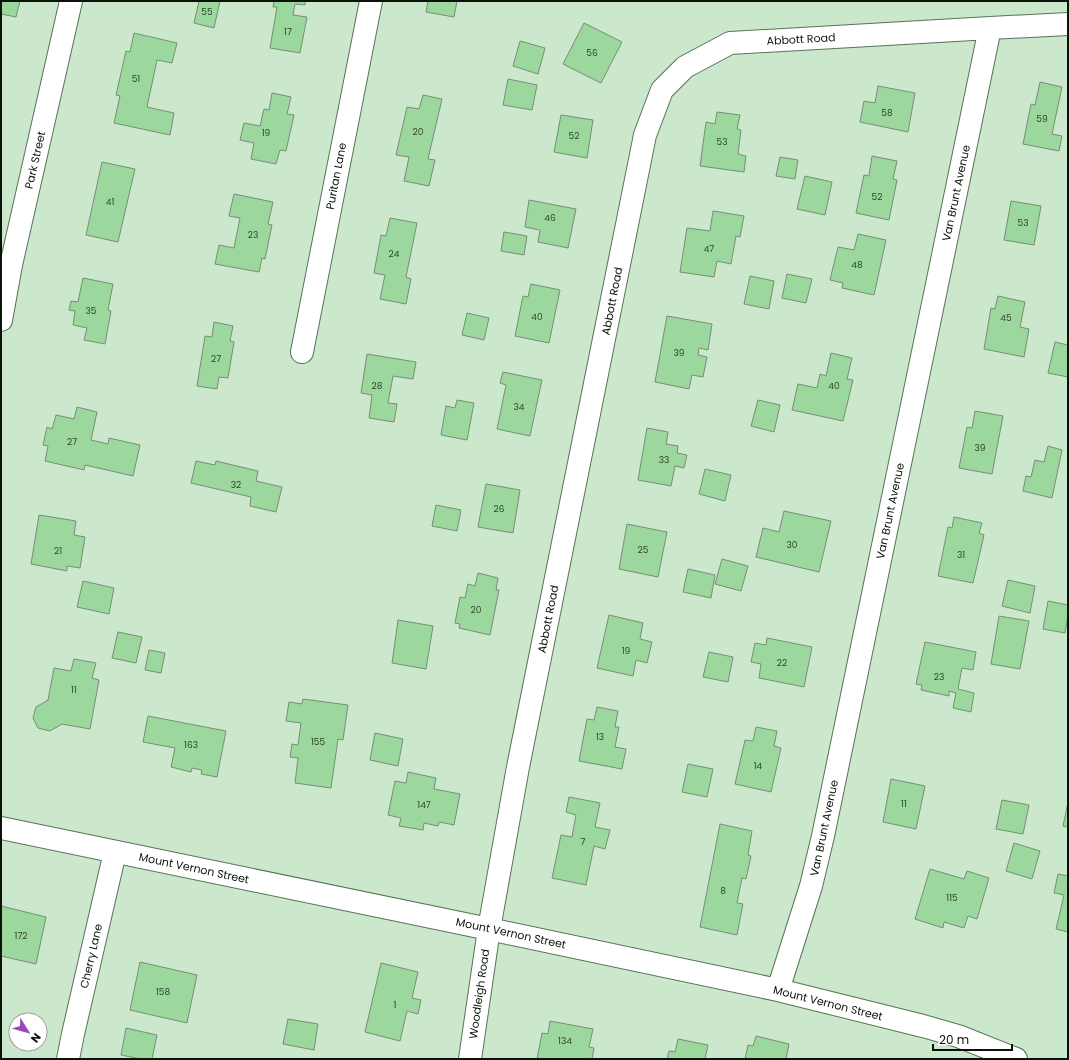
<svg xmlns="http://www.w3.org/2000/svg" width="1069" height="1060" font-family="Poppins,sans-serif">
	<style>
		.building { fill: #9cd79d; stroke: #768f76 }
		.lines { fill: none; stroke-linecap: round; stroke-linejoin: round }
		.minor-casing { stroke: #597259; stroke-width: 24 }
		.minor { stroke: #fff; stroke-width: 22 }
		.labels { text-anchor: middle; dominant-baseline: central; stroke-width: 3; stroke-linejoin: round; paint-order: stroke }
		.number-label { font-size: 9px; fill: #2e442e }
		.street-label { font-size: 11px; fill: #091309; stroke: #fff }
	</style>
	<rect width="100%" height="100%" fill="#cce8cc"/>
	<!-- building -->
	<path class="building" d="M1,1h19l-4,16 -15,-3z
		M199,1h21l-6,27 -20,-5z
		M274,1h31v4l-10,-1 -2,11 14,2 -7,36 -30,-5 7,-41h-4z
		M428,1h29l-3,16 -28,-5z
		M584,23l38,19 -21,41 -38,-19z
		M134,33l43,10 -5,20 -15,-3 -10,47 27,6 -4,22 -56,-12 6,-27 -4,-1 10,-44 4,1z
		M520,41l25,7 -7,26 -25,-8z
		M508,79l29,6 -5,25 -29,-5z
		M1040,82l22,5 -10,47 10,2 -3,15 -36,-7 8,-40 4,1z
		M878,86l37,7 -7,39 -48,-10 4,-21 11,2z
		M272,93l19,4 -4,17 7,1 -8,36 -6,-1 -4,14 -25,-5 3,-16 -14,-3 4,-17 16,3 4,-17 5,1z
		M423,95l19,4 -14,60 7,1 -6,26 -25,-5 5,-24 -13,-2 11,-48 12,2z
		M717,112l23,3 -3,14 4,1 -3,24 8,2 -2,16 -44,-6 6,-44 9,2z
		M561,115l32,5 -6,38 -33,-6z
		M872,156l25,5 -4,18 4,1 -8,40 -33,-7 8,-38 5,1z
		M780,157l18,3 -3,19 -19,-3z
		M102,162l33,7 -17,73 -32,-7z
		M805,176l27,6 -7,33 -28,-6z
		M234,194l39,8 -5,22 4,1 -7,34 -3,-1 -3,14 -44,-8 4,-19 15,3 6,-30 -11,-2z
		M529,200l47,9 -8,39 -30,-6 2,-12 -15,-3z
		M1011,201l30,5 -7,39 -30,-5z
		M713,211l31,5 -4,21 -4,-1 -5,28 -14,-3 -3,16 -34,-5 7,-44 23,3z
		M390,218l27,5 -11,54 5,2 -5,25 -26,-5 5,-24 -11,-2 7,-38 5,1z
		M504,232l23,4 -3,19 -23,-4z
		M858,234l28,6 -12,55 -32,-7 1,-5 -13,-3 8,-33 16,3z
		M787,274l25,5 -6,24 -24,-5z
		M750,276l24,5 -5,28 -25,-5z
		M83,278l30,6 -5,26 3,1 -6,33 -21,-4 3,-12 -14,-3 2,-14 -6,-1 2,-9 7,1z
		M531,284l29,6 -11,53 -34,-7 8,-40 5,1z
		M998,296l27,6 -5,25 9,2 -5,28 -40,-8 7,-41 4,1z
		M467,313l22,5 -5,22 -22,-5z
		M667,316l45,8 -4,26 -9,-2 -1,7 9,2 -4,20 -11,-2 -3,14 -34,-7z
		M214,322l19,4 -3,15 4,1 -6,36 -9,-1 -2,12 -20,-3 8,-50 7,1z
		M1055,342l13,3v32l-20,-4z
		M831,353l21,5 -5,21 6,1 -10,41 -51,-11 6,-26 19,4 3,-14 6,2z
		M367,354l49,8 -3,17 -20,-3 -5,27 9,1 -3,18 -25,-4 3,-23 -11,-2z
		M503,372l39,8 -12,56 -33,-7 9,-44 -6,-2z
		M457,400l17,3 -7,37 -26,-5 5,-29 9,2z
		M758,400l22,5 -6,27 -23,-6z
		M77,407l20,5 -6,28 17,4 1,-6 31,7 -7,31 -48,-11 -1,5 -39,-9 3,-15 -5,-1 4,-18 5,2 4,-14 18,4z
		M975,411l28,5 -11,58 -33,-6 8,-41 5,1z
		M647,428l21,4 -2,12 12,2 -1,7 10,2 -3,13 -9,-2 -4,20 -33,-6z
		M1048,446l14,4 -10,48 -29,-7 3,-15 5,1 4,-17 9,2z
		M196,461l19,4 1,-4 42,10 -2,10 26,6 -6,25 -26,-6 1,-9 -60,-14z
		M705,469l26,6 -6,26 -26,-7z
		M486,484l34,6 -7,43 -35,-6z
		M436,505l25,5 -4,21 -25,-5z
		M784,511l47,10 -12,51 -63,-15 7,-29 16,4z
		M39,515l37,6 -2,14 11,2 -5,31 -13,-2v5l-36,-7z
		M954,517l28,6 -3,10 5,2 -11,48 -35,-7 10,-49 4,1z
		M627,524l40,8 -9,45 -39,-8z
		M722,559l26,7 -7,25 -26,-7z
		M688,569l27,6 -4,23 -28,-6z
		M478,573l20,5 -2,12h3l-9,45 -31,-7 1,-4 -5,-1 5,-26 5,1 3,-14 7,2z
		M1008,580l27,6 -5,27 -28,-7z
		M83,581l31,7 -5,26 -32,-7z
		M1048,601l20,4v10l-3,18 -22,-4z
		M609,615l34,8 -3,16 12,3 -5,21 -11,-3 -3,16 -36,-8z
		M999,616l30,5 -9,48 -29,-5z
		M398,620l35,6 -7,43 -34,-6z
		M118,632l24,5 -6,26 -24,-5z
		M767,638l45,9 -8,40 -45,-9 2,-14 -10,-2 4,-19 11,2z
		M925,642l51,10 -3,18 -11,-2 -4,21 16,4 -3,19 -18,-4 3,-15 -7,-2v5l-28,-6 1,-5 -6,-1z
		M149,650l16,3 -4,20 -16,-3z
		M709,652l24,5 -5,25 -25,-5z
		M74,659l22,4 -4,15 7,2 -9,49 -28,-5 -12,7 -12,-3 -5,-10 3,-11 12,-7 6,-32 17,3z
		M303,699l45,6 -5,35 -5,-1 -7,49 -36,-5 3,-25 -8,-1 2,-13 6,1 3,-22 -15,-2 3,-19 13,2z
		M597,707l21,4 -3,16h4l-4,20 11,2 -4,20 -43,-8 8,-42 7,1z
		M148,716l78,15 -9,46 -16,-3 1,-4 -10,-2 -1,4 -20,-5 4,-19 -32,-6z
		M756,727l21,4 -3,15 7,2 -10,44 -36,-8 10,-44 8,1z
		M375,733l28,6 -5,27 -28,-6z
		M688,764l25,5 -6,28 -25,-5z
		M408,772l28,6 -2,11 26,5 -6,31 -15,-3 -1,4 -14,-3 -1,7 -24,-4 2,-8 -13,-3 7,-34 11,2z
		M891,779l34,7 -9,43 -33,-7z
		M569,797l31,6 -5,24 15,3 -5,19 -11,-3 -8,39 -34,-7 9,-43 11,2 4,-22 -10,-3z
		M1002,800l27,5 -6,29 -27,-5z
		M1068,802v25l-5,-1z
		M720,824l32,7 -4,24 3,1 -5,23 -4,-1 -5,25 6,1 -6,31 -37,-8z
		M1014,843l26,8 -8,28 -26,-8z
		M930,869l34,10 3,-8 22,7 -12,41 -9,-3 -4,12 -20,-6 -1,6 -28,-9z
		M1058,874l10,2v56l-12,-3 8,-34 -10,-2z
		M1,906l45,11 -10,47 -35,-8z
		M140,962l57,13 -10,48 -57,-13z
		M381,963l37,9 -6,26 9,2 -3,14 -11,-3 -7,30 -35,-9z
		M288,1019l30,5 -4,26 -31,-6z
		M550,1021l43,8 -4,18 5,1 -2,11h-55l5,-26 6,1z
		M126,1028l31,7 -5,24h-11l-20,-4z
		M756,1036l33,8 -3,15h-41l3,-14 5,1z
		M678,1039l30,6 -3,14h-38l2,-8 6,1z"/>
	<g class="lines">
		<!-- minor casing -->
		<g class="minor-casing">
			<path id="minor" d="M1,320l10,-55 60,-264
				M302,352l69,-351
				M1,828l488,101 289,61 145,36 35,10 58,23
				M778,990l33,-104 12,-50 167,-808
				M68,1059l5,-25 42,-182
				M470,1059l19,-130 29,-162 127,-632 17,-45 23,-23 45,-24 260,-15 78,-4"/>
		</g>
		<!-- minor -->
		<use href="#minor" class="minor"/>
	</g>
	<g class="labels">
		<!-- number labels -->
		<g class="number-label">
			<text x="207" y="12">55</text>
			<text x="288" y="32">17</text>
			<text x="592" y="53">56</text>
			<text x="136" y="79">51</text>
			<text x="887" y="113">58</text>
			<text x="1042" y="119">59</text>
			<text x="418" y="132">20</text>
			<text x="266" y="133">19</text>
			<text x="574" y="136">52</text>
			<text x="722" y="142">53</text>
			<text x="877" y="197">52</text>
			<text x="110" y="202">41</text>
			<text x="550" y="218">46</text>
			<text x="1023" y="223">53</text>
			<text x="253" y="235">23</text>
			<text x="709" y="249">47</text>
			<text x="394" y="254">24</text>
			<text x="857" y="265">48</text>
			<text x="91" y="311">35</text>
			<text x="537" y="317">40</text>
			<text x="1006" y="318">45</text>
			<text x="679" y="353">39</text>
			<text x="216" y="359">27</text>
			<text x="377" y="386">28</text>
			<text x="834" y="386">40</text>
			<text x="519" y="407">34</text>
			<text x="72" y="442">27</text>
			<text x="980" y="448">39</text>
			<text x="664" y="460">33</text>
			<text x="236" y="485">32</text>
			<text x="499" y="509">26</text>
			<text x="792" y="545">30</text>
			<text x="643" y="550">25</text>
			<text x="58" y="551">21</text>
			<text x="961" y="555">31</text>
			<text x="476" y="610">20</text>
			<text x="626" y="651">19</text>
			<text x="782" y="663">22</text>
			<text x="939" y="677">23</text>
			<text x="74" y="690">11</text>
			<text x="600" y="737">13</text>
			<text x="318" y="742">155</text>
			<text x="191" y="745">163</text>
			<text x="758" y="766">14</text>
			<text x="904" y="804">11</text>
			<text x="424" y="805">147</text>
			<text x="583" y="842">7</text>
			<text x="723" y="891">8</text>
			<text x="952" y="898">115</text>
			<text x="21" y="936">172</text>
			<text x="163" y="992">158</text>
			<text x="395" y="1005">1</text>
			<text x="565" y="1041">134</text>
		</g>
		<!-- street labels -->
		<g class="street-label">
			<text transform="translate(801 39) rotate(-3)">Abbott Road</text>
			<text transform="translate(35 160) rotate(-77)">Park Street</text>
			<text transform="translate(336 176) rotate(-79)">Puritan Lane</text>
			<text transform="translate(956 193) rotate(-78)">Van Brunt Avenue</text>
			<text transform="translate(612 301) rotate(-79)">Abbott Road</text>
			<text transform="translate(890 511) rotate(-78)">Van Brunt Avenue</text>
			<text transform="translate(548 619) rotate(-79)">Abbott Road</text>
			<text transform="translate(824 828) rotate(-78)">Van Brunt Avenue</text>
			<text transform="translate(194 868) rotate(12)">Mount Vernon Street</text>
			<text transform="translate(511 933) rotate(12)">Mount Vernon Street</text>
			<text transform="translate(91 956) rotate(-77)">Cherry Lane</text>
			<text transform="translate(479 994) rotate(-82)">Woodleigh Road</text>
			<text transform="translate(828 1003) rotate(14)">Mount Vernon Street</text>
		</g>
	</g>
	<!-- border -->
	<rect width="1069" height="1060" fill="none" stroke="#091309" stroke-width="4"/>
	<!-- north arrow -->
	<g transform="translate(28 1032) rotate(127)"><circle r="19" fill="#ffffff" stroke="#9da19d"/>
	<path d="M0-3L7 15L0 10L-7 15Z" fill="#9749ba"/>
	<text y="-6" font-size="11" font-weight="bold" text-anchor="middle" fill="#091309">N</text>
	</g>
	<!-- scale -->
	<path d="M933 1044v6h79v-6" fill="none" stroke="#091309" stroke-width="2"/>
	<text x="939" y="1044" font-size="12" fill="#091309" stroke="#ffffff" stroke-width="3" paint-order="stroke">20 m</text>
</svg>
